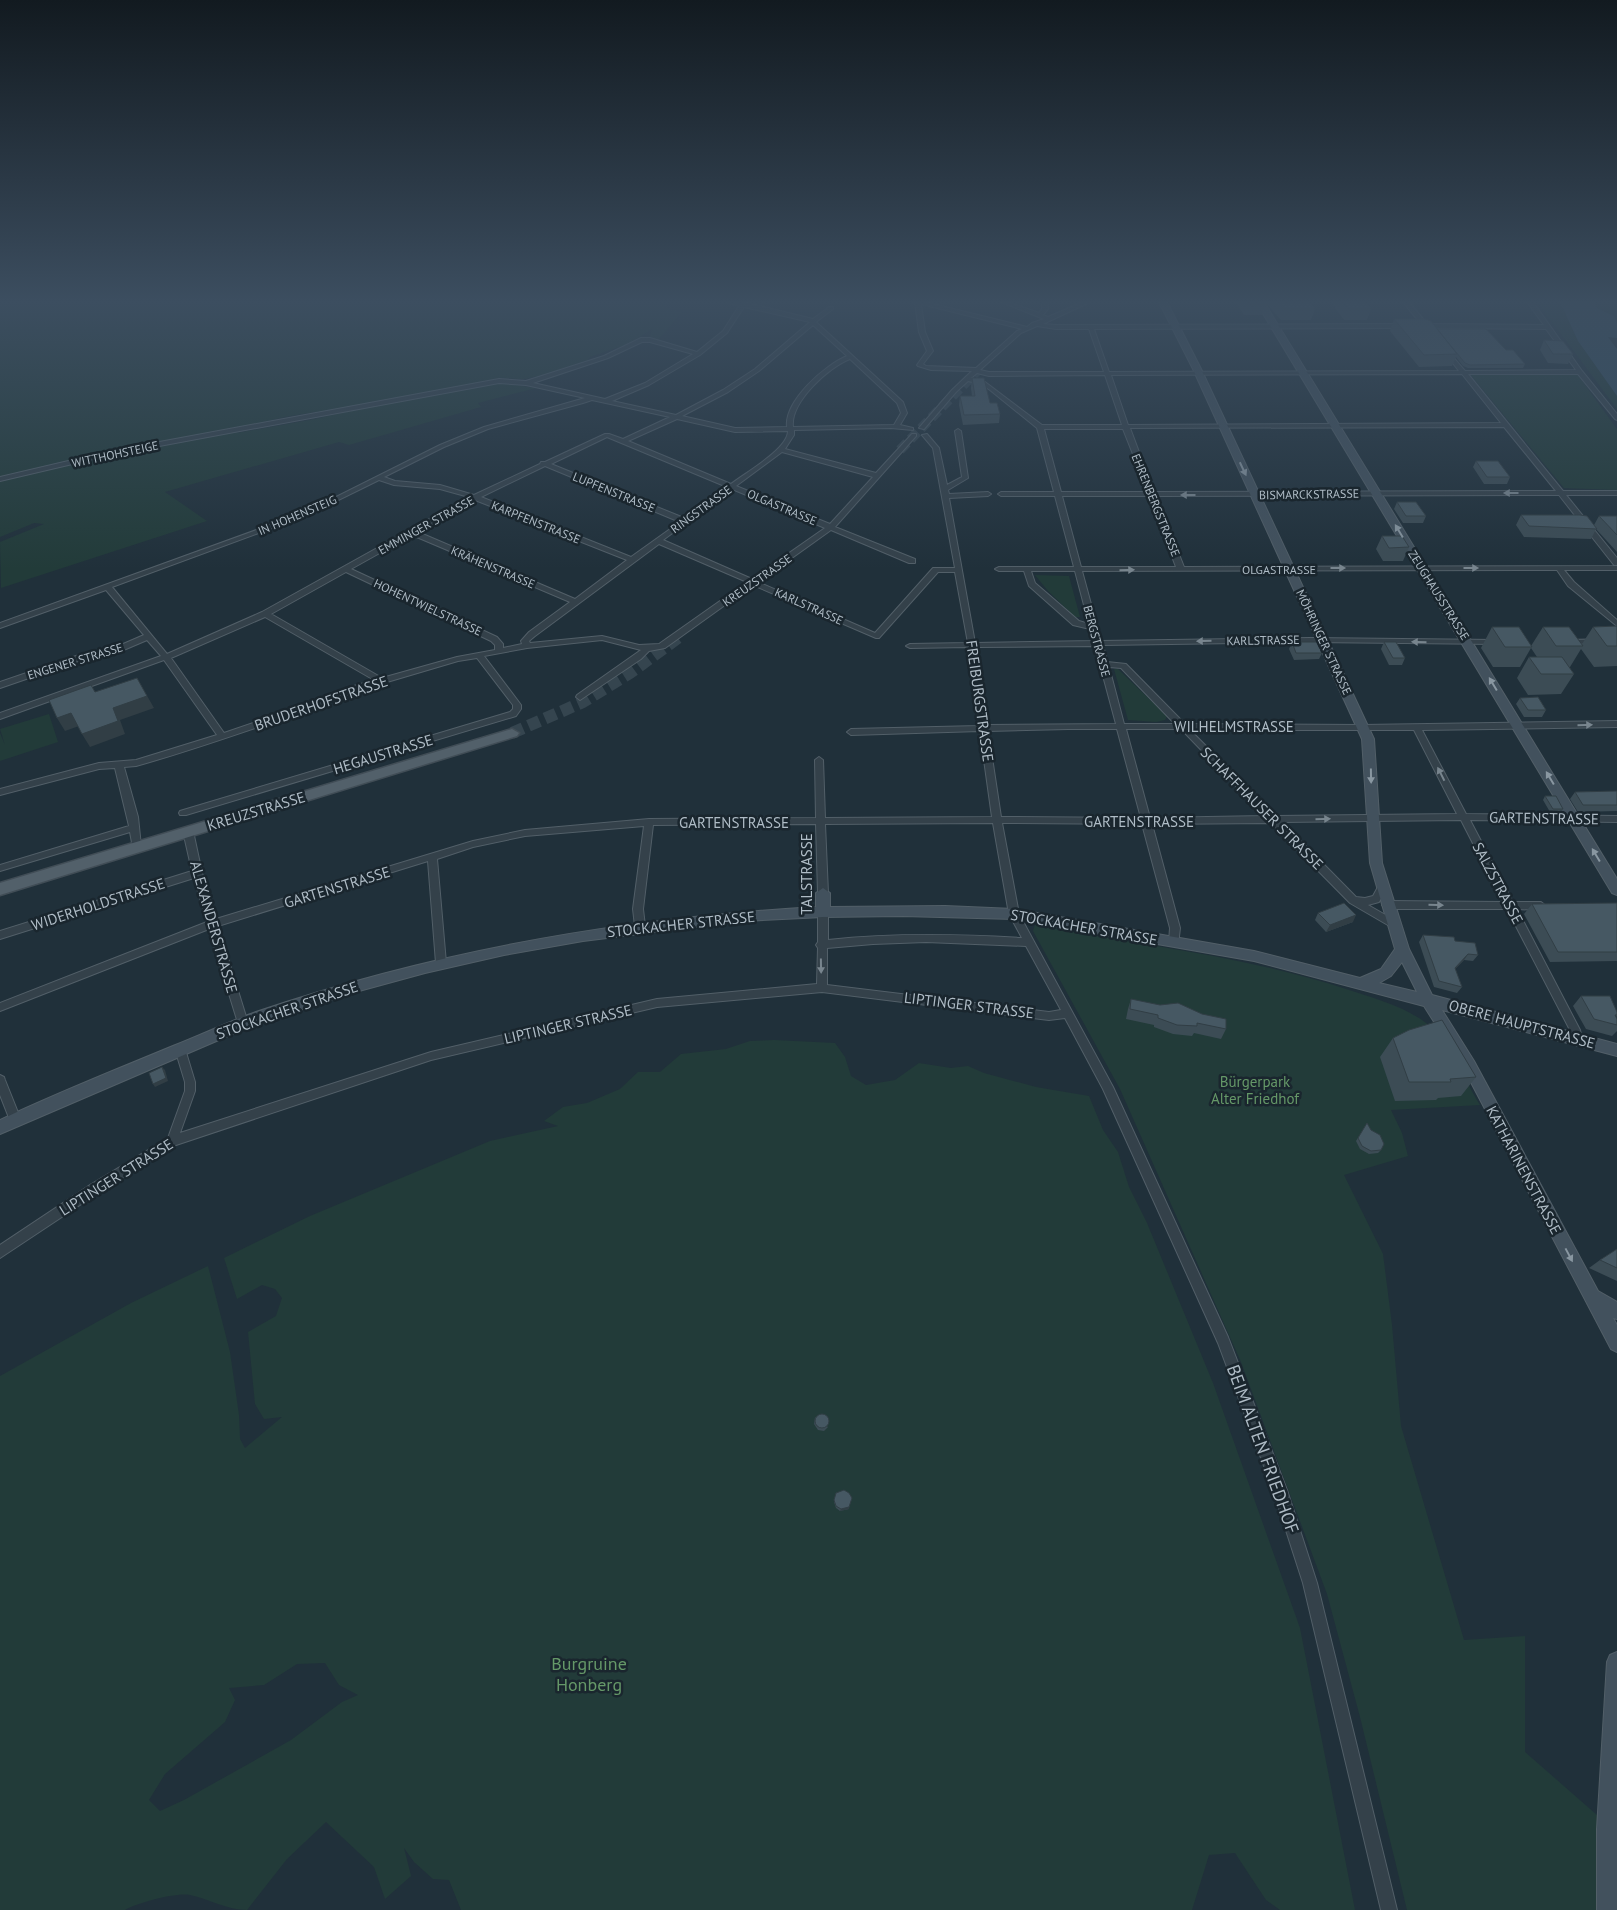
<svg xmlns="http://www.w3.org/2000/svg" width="1617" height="1910" font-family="'PT Sans',sans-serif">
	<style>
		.green { fill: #223b39; fill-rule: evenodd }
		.water { fill: #334f62 }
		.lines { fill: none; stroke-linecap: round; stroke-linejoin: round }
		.primary-tunnel-far1 { stroke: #35454f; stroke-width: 10; stroke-dasharray: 10 5; stroke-linecap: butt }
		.primary-tunnel { stroke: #35454f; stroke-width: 12; stroke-dasharray: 12 6; stroke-linecap: butt }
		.street-casing { stroke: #525f68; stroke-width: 2 }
		.secondary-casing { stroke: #525f68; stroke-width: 2 }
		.primary-casing { stroke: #414d56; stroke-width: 3 }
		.street { fill: #34414a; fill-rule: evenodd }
		.secondary { fill: #42515d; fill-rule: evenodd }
		.primary { fill: #52606a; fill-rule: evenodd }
		.wall { fill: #3c4c55 }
		.shaded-wall { fill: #313e45 }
		.building { fill: #465863; stroke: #313e45 }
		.oneway { fill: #8997a1 }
		.oneway2 { fill: #78858e }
		.labels { text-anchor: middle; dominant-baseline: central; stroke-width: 5; stroke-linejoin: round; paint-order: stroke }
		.far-street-label { font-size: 12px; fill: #afbcc6; stroke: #1a262e }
		.street-label { font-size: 15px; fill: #afbcc6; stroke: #1a262e }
		.park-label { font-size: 15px; fill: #659868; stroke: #1a262e }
		.near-street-label { font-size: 18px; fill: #afbcc6; stroke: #1a262e }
		.near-park-label { font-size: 18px; fill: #659868; stroke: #1a262e }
	</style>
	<rect width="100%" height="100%" fill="#20303a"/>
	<!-- green -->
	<path class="green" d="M0,302h628l5,2 37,-2 -5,6 17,4 -24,28 -6,-1 -2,-3 2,-7 -24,15 -38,13 -2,3c-20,6 -43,16 -64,19 -12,1 -27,-6 -36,5l14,-1 34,5 -58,15 3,4 -132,38 -10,-3 -174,50 42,29 -206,67 -1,-46 44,-18 -10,-1 -34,14zM373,406l-58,13 -78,14c34,-19 96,-23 136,-27z
		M1537,302h23l18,39 39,55v13z
		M1596,302h21v21l-3,-7 -17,-9z
		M1470,374h107l40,55v61l-53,-2z
		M1035,575l34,1 11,41h-5l-27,-26z
		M1114,669h4l49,47 -2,4 -9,2 -28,-2z
		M49,714l9,28 -58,19v-28l5,12 -5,-16z
		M1035,925c104,20 210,31 311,64 27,9 58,17 80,34 23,18 39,58 54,82l-89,5 11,23 6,23 -64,19 39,79 9,71 9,101 63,214 61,-4v116l72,63 2,95h-192l-47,-193 -33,-123 -86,-232 -121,-273 -87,-158z
		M774,1040l61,3 10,14 6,19 15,9 29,-5 24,-17 32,5 17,-2 16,7 52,14 53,9 14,34 15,22 11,35 18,36 66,160 87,245 55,282h-75l-14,-10 -31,-47 -26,2 -17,55h-731l-12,-30 -16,-1 -19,-17 -10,-14 7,28 -26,23 -11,-32 -48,-45 -39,37 -40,51c-20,0 -38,-11 -57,-15 -13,-3 -54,8 -65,15h-125v-534l131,-73 77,-37 22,86 9,63 1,24 5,9 37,-31 -18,2 -9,-15 -7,-72 28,-16 6,-18 -7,-9 -13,-4 -25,14 -13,-41 86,-42 180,-75 68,-15 -14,-5 19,-14 24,-4 33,-14 18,-17h22l21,-18 45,-5 24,-8zM325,1663l14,22 19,10 -16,7 -51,38 -107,60 -24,11 -11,-11 16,-26 60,-52 10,-22 -6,-12 35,-3 33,-21z"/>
	<!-- water -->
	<path class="water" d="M1560,302h36l1,6 17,8 3,7v15l-9,-1 9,12v47l-39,-55z"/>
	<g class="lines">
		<!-- primary-tunnel-far1 -->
		<path class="primary-tunnel-far1" d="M900,450l77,-79"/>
		<!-- primary-tunnel -->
		<path class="primary-tunnel" d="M512,733l71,-31 47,-29 52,-38"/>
		<!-- street casing -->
		<g class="street-casing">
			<path id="street" d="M726,302h17l70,17 16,-12h4v2l-17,13 87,80 4,11 -7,12 13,3v2l-22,-2 -97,2v5l-9,14 91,24 36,-39h4v2l-81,91 80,32v4h-6l-78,-33 -73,52 117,51 58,-65h22l-22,-120 -11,-13 5,-1 12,14 8,37 15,-8 -7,-46 3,-2 3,2 7,47 -20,12 1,4 39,-2 3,2 -3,2 -39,2 26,145 119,-2 -4,-12 -17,-4 -44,-39 -5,-15h-25l-4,-2 4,-2h75l-19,-71h-54l-3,-2 3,-2h53l-17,-64 -47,-38 -9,-6 -13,-3 -12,11 -32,37 -5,-1 33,-38 20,-19 -41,-1 -13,-4 -1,-1 10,-14 -8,-19 -4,-30h10l102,25 5,-4 12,-4 -43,-17h7l31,11 3,-4v-7h6v7l-5,6 5,2 35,-15h7l-47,22 13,1 349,-1 3,2 -3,2 -311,1 15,43 350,-1 -15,-19 3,-2 18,21 111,-1 -30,-41 -116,-1 1,1 -3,2 -8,-4 -1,-1 2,-2 -18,-22h6l18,22 117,1 -17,-23h6l49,69 35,43v6l-2,-1 -37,-45h-110l95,117h54v4h-51l51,63v7h-3l-55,-70 -403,1 28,71 433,-1v4h-53l10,12 43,38v6l-49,-40 -11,-16 -475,1 19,70 210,-3 185,2 4,2 -4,2 -185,-2 -208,3 4,17 19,2 59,60 178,1 254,-4v6l-195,3 44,84 151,2v6l-147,-2 43,82h28l5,4 -5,4 -24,-1 63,121 2,9 -1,3 -4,1 -4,-1 -3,-12 -63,-121h-120l-5,-4 5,-4 116,1 -42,-82 -179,2 74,75 9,1 8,-2 6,-11h6l2,2 -8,15 -11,3 28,16 2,3 -2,3 -3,1 -43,-25 -79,-80 -119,1 28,104 -2,17h-8l-1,-3 1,-14 -28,-104 -140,-1 17,91 94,173 115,250 59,153 30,93 80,327h-16l-78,-327 -30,-93 -55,-147 -115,-254 -38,-71 -16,2 -227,-28 -165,15 -226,53 -255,85 -78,48 -98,65v-13l90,-60 78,-47 17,-47v-9l-10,-33 1,-3 4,-1 4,1 1,3 10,33v9l-15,42 251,-81 226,-53 160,-15 1,-36 -2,-3 2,-3v-32l5,-4 5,4v30c64,-7 129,-6 194,-2l-13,-24 -16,-91 -168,1 3,69 -5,4 -5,-4 -2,-69 -163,1 -10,84 2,17 -5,4 -5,-4 -2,-17 11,-83 -119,10 -52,11 -36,12 9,104 -1,3h-8l-1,-3 -8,-102 -210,65 30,97 -1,3h-8l-1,-3 -29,-94 -209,82v-8l207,-81 -13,-44 -194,61v-8l192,-60 -9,-40 5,-3 5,3 9,42 14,46 257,-78 52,-11 124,-11 167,-1 -1,-58 4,-3 4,3 2,58 167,-1 -12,-86 -129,4 -4,-3 4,-3 128,-3 -11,-79 -58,1 -4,-2 4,-2 58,-1 -13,-71h-17l-59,66h-3l-123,-53 -88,63 -16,3 -8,8 -61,41 -4,-3 1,-2 64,-45 -39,-10 -75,8 -43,8 37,49v4l-5,7 -330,99h-6l-1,-2 1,-2 330,-99 3,-3v-4l-36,-47 -19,3 -71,21 -1,2c-26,3 -48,16 -72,24 -60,20 -117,41 -178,58l-12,1 14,50 3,29 -2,2h-6l-3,-16 -130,39v-6l129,-39 -14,-58 -16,1 -99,26v-6l99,-26 37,-3 81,-25 -53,-75 -164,59v-6l161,-57 -14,-16 -28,12 -32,6 -87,30v-6l82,-28 32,-6 30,-13 -38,-45 -106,38v-5l306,-111 134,-67 44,-18 101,-29 -59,-13 -27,-2 -388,72 -111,26v-4l111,-26 388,-72 27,2 78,-25 37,-18h9l47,14 26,-21 16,-25zM921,304l101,25 -5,2 -41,37 -50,-2 -3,-2 10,-13 -8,-19zM744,307l66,15 -55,47 -32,21 -47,25 -64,-14 37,-16 51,-30 27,-22zM813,325l34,31c-22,9 -63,45 -60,71l-52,1 -53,-12 46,-24 31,-21zM1037,326l19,3h33l15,43h-115l-9,-2 41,-37zM642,342h8l43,12 -48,29 -40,16 -72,-16 75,-25zM850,359l47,44 4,10 -7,12 -101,2c-3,-25 36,-60 57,-68zM977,373l12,3 116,-1 17,50h-80l-57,-43 -14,-4zM1462,374l39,49 -373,2 -17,-50zM592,400l78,17 -47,22 -14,-5h-4l-60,28h-4l-1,2 -66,31 -34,-10 -45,-4 -11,-4 60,-30 44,-18 95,-26zM677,419l58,13 53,-1c0,18 -43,42 -57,53l-103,-43zM1504,427l52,64 -402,1 -24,-64zM1044,429h79l25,63h-87zM607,437l120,50 -43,31 -133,-54zM782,452l91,25 -43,47 -94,-38zM545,466l135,56 -49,35 -150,-60zM379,480l15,5 46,4 29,8 -207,115 -95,42 -55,-67 198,-73zM732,489l93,39 -73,51 -89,-39zM1062,496h87l27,71h-95zM475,500l152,60 -52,39 -157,-67zM412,535l158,67 -41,30 -8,9 1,3 -19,4v-4l-6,-7 -146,-68zM659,544l88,38 -88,62 -20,1 -37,-9 -72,7 -1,-2 6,-5zM1031,571h44l14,53 -10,-3 -44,-38zM346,572l145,69 4,4v5l-38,7 -75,21 -111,-64zM265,617l109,63 -30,9 -29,13 -91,31 -53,-75zM1095,646l21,78 -128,1 -12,-78zM1109,667l12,1 54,56h-51zM1068,729h49l24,89 -140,-1 -13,-86zM1126,729h55l84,87 -115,2zM1190,730h224l43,84 -181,2zM926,942l100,4 35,64 -12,2 -222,-27v-37l46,-4z
				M1617,639v4l-51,1 -4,-2 4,-2z
				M0,1075l4,2 1,3 16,40 -2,3 -4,2 -4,-2 -11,-28z"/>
		</g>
		<!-- secondary casing -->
		<g class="secondary-casing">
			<path id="secondary" d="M1159,302h8l34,67 173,370 8,124 27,86 23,46 185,49v12l-175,-46 32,51 124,230 19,11v17l-4,-1 4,7v27l-6,-3 -147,-280 -40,-63 -170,-45 -240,-42 -111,-3 -80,1 -80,4 -160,20 -79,14 -79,18 -77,21 -106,36 -242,104v-14c57,-27 115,-50 173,-74 28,-11 55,-24 83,-34 182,-62 369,-94 560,-105v-14l7,-5 7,5v14l115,-1 69,3 240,42 106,27 21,-9 14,-20 -25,-86 -8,-124 -169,-370zM1402,962l15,30 -38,-9 12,-7z
				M1256,302h8l353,577v16l-5,-2z
				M1617,1652v258h-20v-81l10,-167 3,-7z"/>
		</g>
		<!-- primary casing -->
		<g class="primary-casing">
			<path id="primary" d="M512,729l7,4 -2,3 -517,159v-12z"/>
		</g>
		<!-- street -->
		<use href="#street" class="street"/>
		<!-- secondary -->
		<use href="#secondary" class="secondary"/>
		<!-- primary -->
		<use href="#primary" class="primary"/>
	</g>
	<!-- wall -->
	<path class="wall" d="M1236,302h27l2,2 -3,11h-18z
		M1265,302h45l5,7 -4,11h-30z
		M1331,302h35l5,7 -4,11h-23z
		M1394,319l43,10 69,21 19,14 -2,4h-55l-5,-2 -7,-9 -4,9 -33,1 -29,-36z
		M1544,340l29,14 -5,10 -20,-1 -8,-13z
		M972,378l18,25 10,11 -1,9 -36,2 -4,-20 1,-9h12l-1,-8z
		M1476,461l34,16 -3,7h-23l-11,-17z
		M1397,502l29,14 -3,7h-20l-9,-14z
		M1521,515l73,10 5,-9h18v36l-21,-23 -5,10 -67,-2 -8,-12z
		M1382,536l27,11 -6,14h-20l-7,-12z
		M1617,626v40l-23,1 -13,-18 -11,18h-1l5,7 -13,20 -33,1 -11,-17 12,-21h8l-6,-9 -11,19h-27l-12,-19 11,-21 39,19 12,-19 39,17 11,-17z
		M1292,642l30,11 -3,6 -25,1 -5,-11z
		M1384,642l21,16 -3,7h-13l-8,-16z
		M1520,698l26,12 -4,7h-18l-8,-13z
		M1617,791v20l-39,1 -8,-13 5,-7z
		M1545,796l18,13 -2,3h-11l-7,-12z
		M1617,903v58l-67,1 -26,-48 8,-10z
		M1318,913l35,9 -27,10 -11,-12z
		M1423,935l32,6 23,14 -5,6 -9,-1 -9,9 7,18 -5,6 -23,-6 -15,-45z
		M1581,996l36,16v4l-1,1 1,2v12l-5,5 -26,-7 -13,-23z
		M1131,999l95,30 -5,10 -27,-6 -2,3 -19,-2 -19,-7v-2l-28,-6 2,-10z
		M1393,1038l83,39 -15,19 -23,2 -2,2 -41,1 -15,-44z
		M1367,1123l14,27 -3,3 -9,1 -9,-5 -4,-8z
		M1617,1249v32l-28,-13 11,-8z
		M815,1417l13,10 -4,4 -6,-1 -4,-6z
		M834,1500l15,9 -9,2 -4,-3 -2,-6z"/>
	<!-- shaded-wall -->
	<path class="shaded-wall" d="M137,678l17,30 -34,12 5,14 -35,13 -8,-13 31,-26z
		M71,713l8,13 -14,5 -8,-13z
		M1356,915l-3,7 -27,10 4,-7z
		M1468,954l-4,6 -14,14 5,-6z
		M162,1067l3,3 3,11 -13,6 -2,-3z
		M851,1500l-2,9 -9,2 1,-2z"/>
	<!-- building -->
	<path class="building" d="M1245,302h18l2,2h-18z
		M1277,302h33l5,7h-31z
		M1343,302h23l5,7h-23z
		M1394,319h31l6,2 26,33 -33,1z
		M1437,329h49l20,21h7l12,14 -55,1 -5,-2z
		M1544,340l19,1 10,13h-20z
		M972,378h12l6,25h7l3,11 -36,1 -4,-19h15z
		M1476,461h22l12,16h-23z
		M1397,502h19l10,14h-20z
		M1521,515h59l7,1 10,13 -68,-3z
		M1599,516h18v19z
		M1382,536h20l7,11 -20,1z
		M1617,626v20h-10l-14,-19z
		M1492,627h27l13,20h-27z
		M1543,627h26l14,19h-27z
		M1292,642h25l5,11h-26z
		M1384,642h12l9,16h-12z
		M1529,657h33l12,17h-33z
		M137,678l10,18 -34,12 5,13 -36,13 -11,-21 -14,5 -8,-18 42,-15 4,7z
		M1538,697l8,13h-18l-8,-12z
		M1617,791v14h-34l-8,-13z
		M1545,796h11l7,13h-10z
		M1344,903l12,12 -26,10 -12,-12z
		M1617,903v49h-59l-26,-48z
		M1423,935l31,2 1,4 20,2 3,12 -10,-1 -13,14 7,19 -23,-6z
		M1581,996h29l7,16v3h-2l2,4v6l-23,-6z
		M1131,999l29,6 18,-2 24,11 24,5v10l-29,-6v3l-20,-1 -19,-7v-3l-28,-6z
		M1442,1020l34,57 -26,2 1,3h-42l-16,-44 16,-8z
		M162,1067l4,11 -13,6 -4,-11z
		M1367,1123l4,7 9,5 4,9 -3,6 -10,1 -9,-5 -4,-8z
		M1617,1249v19l-17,-8z
		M815 1421a7 7 0 1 1 14 0a7 7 0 1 1-14 0Z
		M844,1490l5,3 3,5 -3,9 -8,2 -5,-3 -2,-6 2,-7z"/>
	<!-- one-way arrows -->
	<defs><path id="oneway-solid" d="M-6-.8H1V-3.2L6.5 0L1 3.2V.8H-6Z" transform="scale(1.25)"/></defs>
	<g class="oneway">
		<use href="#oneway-solid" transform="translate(1243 469) rotate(65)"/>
		<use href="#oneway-solid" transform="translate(1399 531) rotate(-121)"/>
		<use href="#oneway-solid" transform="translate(1493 684) rotate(-121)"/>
		<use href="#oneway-solid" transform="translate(1371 776) rotate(89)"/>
		<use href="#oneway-solid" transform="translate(1550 778) rotate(-121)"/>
		<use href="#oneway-solid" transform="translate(1596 855) rotate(-121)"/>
		<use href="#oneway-solid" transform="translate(1569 1255) rotate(62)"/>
	</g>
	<g class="oneway2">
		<use href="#oneway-solid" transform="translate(1511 493) rotate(180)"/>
		<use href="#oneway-solid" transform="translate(1188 495) rotate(180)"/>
		<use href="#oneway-solid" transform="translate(1338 568)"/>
		<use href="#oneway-solid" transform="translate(1471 568)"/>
		<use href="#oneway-solid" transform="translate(1127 570) rotate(-1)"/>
		<use href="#oneway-solid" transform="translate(1204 641) rotate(179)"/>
		<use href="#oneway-solid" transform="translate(1419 642) rotate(-179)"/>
		<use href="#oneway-solid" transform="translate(1585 725) rotate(-1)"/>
		<use href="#oneway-solid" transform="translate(1441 774) rotate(-117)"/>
		<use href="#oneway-solid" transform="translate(1323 819) rotate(-1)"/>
		<use href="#oneway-solid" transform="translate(1436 905) rotate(1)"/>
		<use href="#oneway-solid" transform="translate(821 966) rotate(89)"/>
	</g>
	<!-- sky -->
	<linearGradient id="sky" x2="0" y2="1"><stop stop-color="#121a20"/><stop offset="0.53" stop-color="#3c4e60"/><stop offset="1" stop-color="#3c4e60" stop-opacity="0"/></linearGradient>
	<rect width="1617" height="569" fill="url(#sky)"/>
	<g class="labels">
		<!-- far-street labels -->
		<g class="far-street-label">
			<text transform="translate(115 454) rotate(-12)">WITTHOHSTEIGE</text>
			<text transform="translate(614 492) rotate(22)">LUPFENSTRASSE</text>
			<text transform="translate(1309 494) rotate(-1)">BISMARCKSTRASSE</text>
			<text transform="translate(1156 505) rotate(68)">EHRENBERGSTRASSE</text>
			<text transform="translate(782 507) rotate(23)">OLGASTRASSE</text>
			<text transform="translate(701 509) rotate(-36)">RINGSTRASSE</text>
			<text transform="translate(297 515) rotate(-23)">IN HOHENSTEIG</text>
			<text transform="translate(536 522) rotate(22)">KARPFENSTRASSE</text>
			<text transform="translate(426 525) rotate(-29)">EMMINGER STRASSE</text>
			<text transform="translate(493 567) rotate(23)">KRÄHENSTRASSE</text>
			<text x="1279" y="569">OLGASTRASSE</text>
			<text transform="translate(757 580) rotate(-35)">KREUZSTRASSE</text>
			<text transform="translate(1439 595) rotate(58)">ZEUGHAUSSTRASSE</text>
			<text transform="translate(809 606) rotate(24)">KARLSTRASSE</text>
			<text transform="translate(428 607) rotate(25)">HOHENTWIELSTRASSE</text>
			<text transform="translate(1263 640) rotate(-1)">KARLSTRASSE</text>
			<text transform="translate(1097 641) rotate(75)">BERGSTRASSE</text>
			<text transform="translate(1324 642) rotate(65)">MÖHRINGER STRASSE</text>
			<text transform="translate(75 661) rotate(-17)">ENGENER STRASSE</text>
		</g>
		<!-- street labels -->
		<g class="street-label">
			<text transform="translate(980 701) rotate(82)">FREIBURGSTRASSE</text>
			<text transform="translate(321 703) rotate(-19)">BRUDERHOFSTRASSE</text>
			<text x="1234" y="726">WILHELMSTRASSE</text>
			<text transform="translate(383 754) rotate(-17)">HEGAUSTRASSE</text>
			<text transform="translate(1262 808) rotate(45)">SCHAFFHAUSER STRASSE</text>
			<text transform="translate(256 811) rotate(-17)">KREUZSTRASSE</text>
			<text transform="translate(1544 818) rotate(1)">GARTENSTRASSE</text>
			<text x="1139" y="821">GARTENSTRASSE</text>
			<text x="734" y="822">GARTENSTRASSE</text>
			<text transform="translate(806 874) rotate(-90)">TALSTRASSE</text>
			<text transform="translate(1498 883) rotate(62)">SALZSTRASSE</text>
			<text transform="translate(337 887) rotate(-17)">GARTENSTRASSE</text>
			<text transform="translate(98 904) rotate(-18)">WIDERHOLDSTRASSE</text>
			<text transform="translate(681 924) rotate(-6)">STOCKACHER STRASSE</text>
			<text transform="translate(214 927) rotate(74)">ALEXANDERSTRASSE</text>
			<text transform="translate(1084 927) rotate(10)">STOCKACHER STRASSE</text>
			<text transform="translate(969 1005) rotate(7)">LIPTINGER STRASSE</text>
			<text transform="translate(287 1010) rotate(-19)">STOCKACHER STRASSE</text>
			<text transform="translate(568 1024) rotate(-13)">LIPTINGER STRASSE</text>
			<text transform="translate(1522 1024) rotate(15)">OBERE HAUPTSTRASSE</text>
			<text transform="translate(1524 1170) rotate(62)">KATHARINENSTRASSE</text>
			<text transform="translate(116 1177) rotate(-32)">LIPTINGER STRASSE</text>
		</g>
		<!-- park labels -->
		<g class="park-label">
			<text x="1255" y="1081">Bürgerpark<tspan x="1255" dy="17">Alter Friedhof</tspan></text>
		</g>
		<!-- near-street labels -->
		<g class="near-street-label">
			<text transform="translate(1263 1449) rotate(70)">BEIM ALTEN FRIEDHOF</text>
		</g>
		<!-- near-park labels -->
		<g class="near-park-label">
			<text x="589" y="1663">Burgruine<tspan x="589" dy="21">Honberg</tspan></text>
		</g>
	</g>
</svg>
